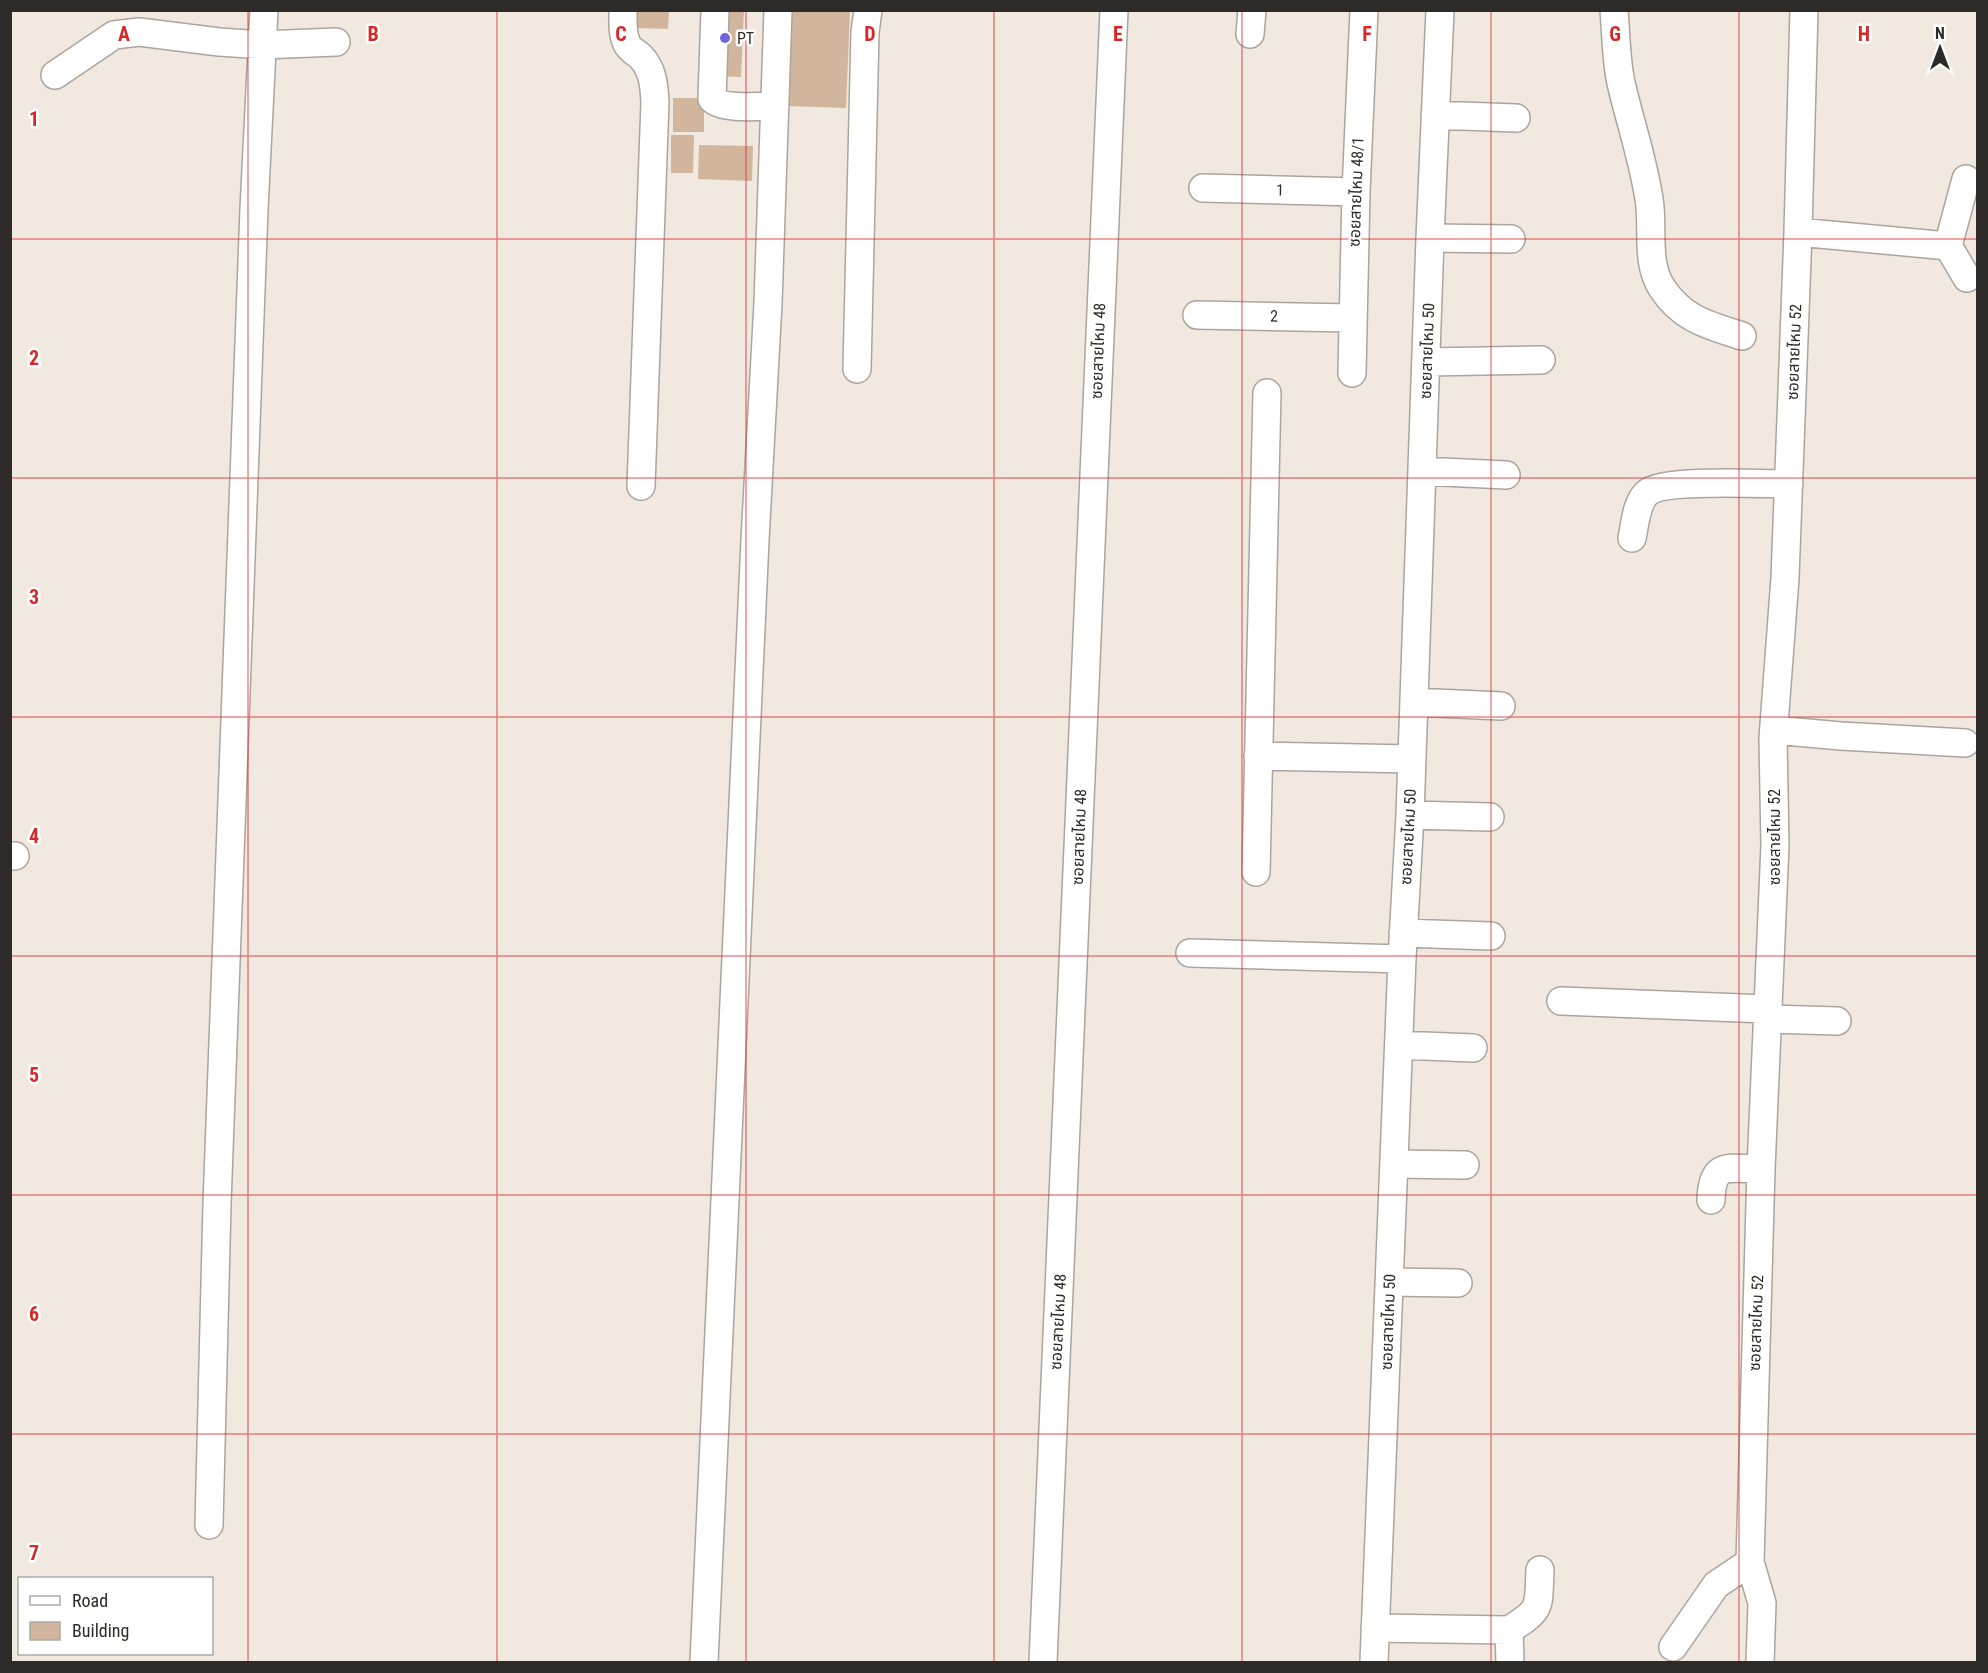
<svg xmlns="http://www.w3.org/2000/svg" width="1988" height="1673" font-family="'Roboto Condensed','Noto Sans Thai',sans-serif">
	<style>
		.building { fill: #d1b59d }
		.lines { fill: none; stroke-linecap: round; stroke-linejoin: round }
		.minor-casing { stroke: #ada49d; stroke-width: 30 }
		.minor { stroke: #fff; stroke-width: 27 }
		.grid { fill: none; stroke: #d62828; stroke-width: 1.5; stroke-opacity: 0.55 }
		.poi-dot { fill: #7064de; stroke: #fff; stroke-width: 2 }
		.labels { text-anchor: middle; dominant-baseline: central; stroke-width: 5; stroke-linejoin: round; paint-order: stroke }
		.poi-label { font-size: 16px; fill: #2e2a27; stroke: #fff; text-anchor: start }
		.street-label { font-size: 16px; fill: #2e2a27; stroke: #fff }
		.grid-label { font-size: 20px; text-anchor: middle; font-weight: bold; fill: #d62828; stroke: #fff; stroke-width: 5; stroke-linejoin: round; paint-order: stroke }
	</style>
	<rect width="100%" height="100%" fill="#f1e8e0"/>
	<!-- building -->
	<path class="building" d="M636,10h33l-1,19 -32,-1z
		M710,10h34l-3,67 -34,-1z
		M792,10h58l-4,98 -58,-2z
		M673,98h31v34h-31z
		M671,135h23l-1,38h-22z
		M699,145l54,1 -1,35 -54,-2z"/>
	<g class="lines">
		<!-- minor casing -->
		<g class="minor-casing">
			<path id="minor" d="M623,10c0,11 -1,24 4,34 3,6 9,8 14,13 12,13 13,28 14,45l-14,384
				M715,10l-3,89c11,11 48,7 63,7
				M1614,10c2,24 2,50 7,73 9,39 22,76 28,116 5,29 -4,63 13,89 21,32 47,37 80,48
				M1250,34l2,-24
				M55,75l59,-40 25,-3 80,10 43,3 74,-3
				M1435,115l81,3
				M1203,188l153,4
				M1798,232l150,14 19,32
				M1430,238l81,1
				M1948,246l18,-67
				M1197,315l155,3
				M1427,362l114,-2
				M857,369l8,-337 3,-22
				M1352,373l4,-181 8,-182
				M1422,471l84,4
				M1632,538c3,-13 4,-34 14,-44 15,-16 117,-10 143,-10
				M1414,702l87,4
				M1774,730l67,6 124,7
				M1258,756l154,3
				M1410,815l80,2
				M10,856h5
				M1256,872l11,-479
				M1403,933l88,3
				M1190,953l212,6
				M1561,1001l206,8
				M1767,1019l70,2
				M1399,1045l74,3
				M1394,1164l71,1
				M1711,1200c1,-40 18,-31 50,-31
				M1389,1282l69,1
				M209,1525l8,-321 37,-995 10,-199
				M1375,1628l134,2 1,32
				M1509,1630c34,-22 29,-21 31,-60
				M1673,1647l43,-62 34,-23
				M704,1662l51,-1122 13,-237 10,-293
				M1043,1662l71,-1652
				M1374,1662l28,-703 8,-144 20,-577 10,-228
				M1760,1662l2,-59 -12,-41 11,-393 14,-324 -2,-107 12,-160 13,-346 6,-222"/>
		</g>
		<!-- minor -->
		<use href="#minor" class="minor"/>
	</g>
	<!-- grid -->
	<path class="grid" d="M248,10v1652M497,10v1652M746,10v1652M994,10v1652M1242,10v1652M1491,10v1652M1739,10v1652M10,239h1968M10,478h1968M10,717h1968M10,956h1968M10,1195h1968M10,1434h1968"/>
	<!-- markers -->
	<circle class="poi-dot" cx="725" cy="38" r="6"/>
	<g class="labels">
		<!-- poi labels -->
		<g class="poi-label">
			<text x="737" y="38">PT</text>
		</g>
		<!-- street labels -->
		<g class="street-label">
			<text transform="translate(1280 190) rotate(1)">1</text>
			<text transform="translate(1356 192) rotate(-88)">ซอยสายไหม 48/1</text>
			<text transform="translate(1274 316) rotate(1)">2</text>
			<text transform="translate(1098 351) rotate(-88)">ซอยสายไหม 48</text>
			<text transform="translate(1427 351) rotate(-88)">ซอยสายไหม 50</text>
			<text transform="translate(1794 352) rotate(-88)">ซอยสายไหม 52</text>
			<text transform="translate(1079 837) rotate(-88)">ซอยสายไหม 48</text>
			<text transform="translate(1408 837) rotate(-87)">ซอยสายไหม 50</text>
			<text transform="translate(1774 837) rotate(-90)">ซอยสายไหม 52</text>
			<text transform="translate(1058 1322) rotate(-87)">ซอยสายไหม 48</text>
			<text transform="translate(1388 1322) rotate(-88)">ซอยสายไหม 50</text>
			<text transform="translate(1756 1323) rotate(-88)">ซอยสายไหม 52</text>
		</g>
	</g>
	<g class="grid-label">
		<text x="124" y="41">A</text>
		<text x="373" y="41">B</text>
		<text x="621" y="41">C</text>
		<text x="870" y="41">D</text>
		<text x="1118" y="41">E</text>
		<text x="1367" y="41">F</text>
		<text x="1615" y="41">G</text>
		<text x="1864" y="41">H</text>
		<text x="34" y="126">1</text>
		<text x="34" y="365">2</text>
		<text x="34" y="604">3</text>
		<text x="34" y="843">4</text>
		<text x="34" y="1082">5</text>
		<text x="34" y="1321">6</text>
		<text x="34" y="1560">7</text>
	</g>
	<!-- border -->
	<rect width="1988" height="1673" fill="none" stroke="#2e2a27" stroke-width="24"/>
	<!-- legend -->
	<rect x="18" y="1577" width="195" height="78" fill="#ffffff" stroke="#abaaa9" stroke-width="1.5"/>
	<rect x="30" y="1596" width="30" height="9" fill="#ffffff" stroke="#abaaa9" stroke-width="1.5"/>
	<text x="72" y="1607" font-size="18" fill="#2e2a27">Road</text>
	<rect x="30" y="1622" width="30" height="18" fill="#d1b59d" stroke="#abaaa9" stroke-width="1.5"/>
	<text x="72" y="1637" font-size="18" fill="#2e2a27">Building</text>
	<!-- north arrow -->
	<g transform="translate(1940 48)" stroke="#ffffff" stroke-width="4.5" paint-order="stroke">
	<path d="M0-4.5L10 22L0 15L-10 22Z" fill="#2e2a27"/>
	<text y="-9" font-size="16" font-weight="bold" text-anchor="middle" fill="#2e2a27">N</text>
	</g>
</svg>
